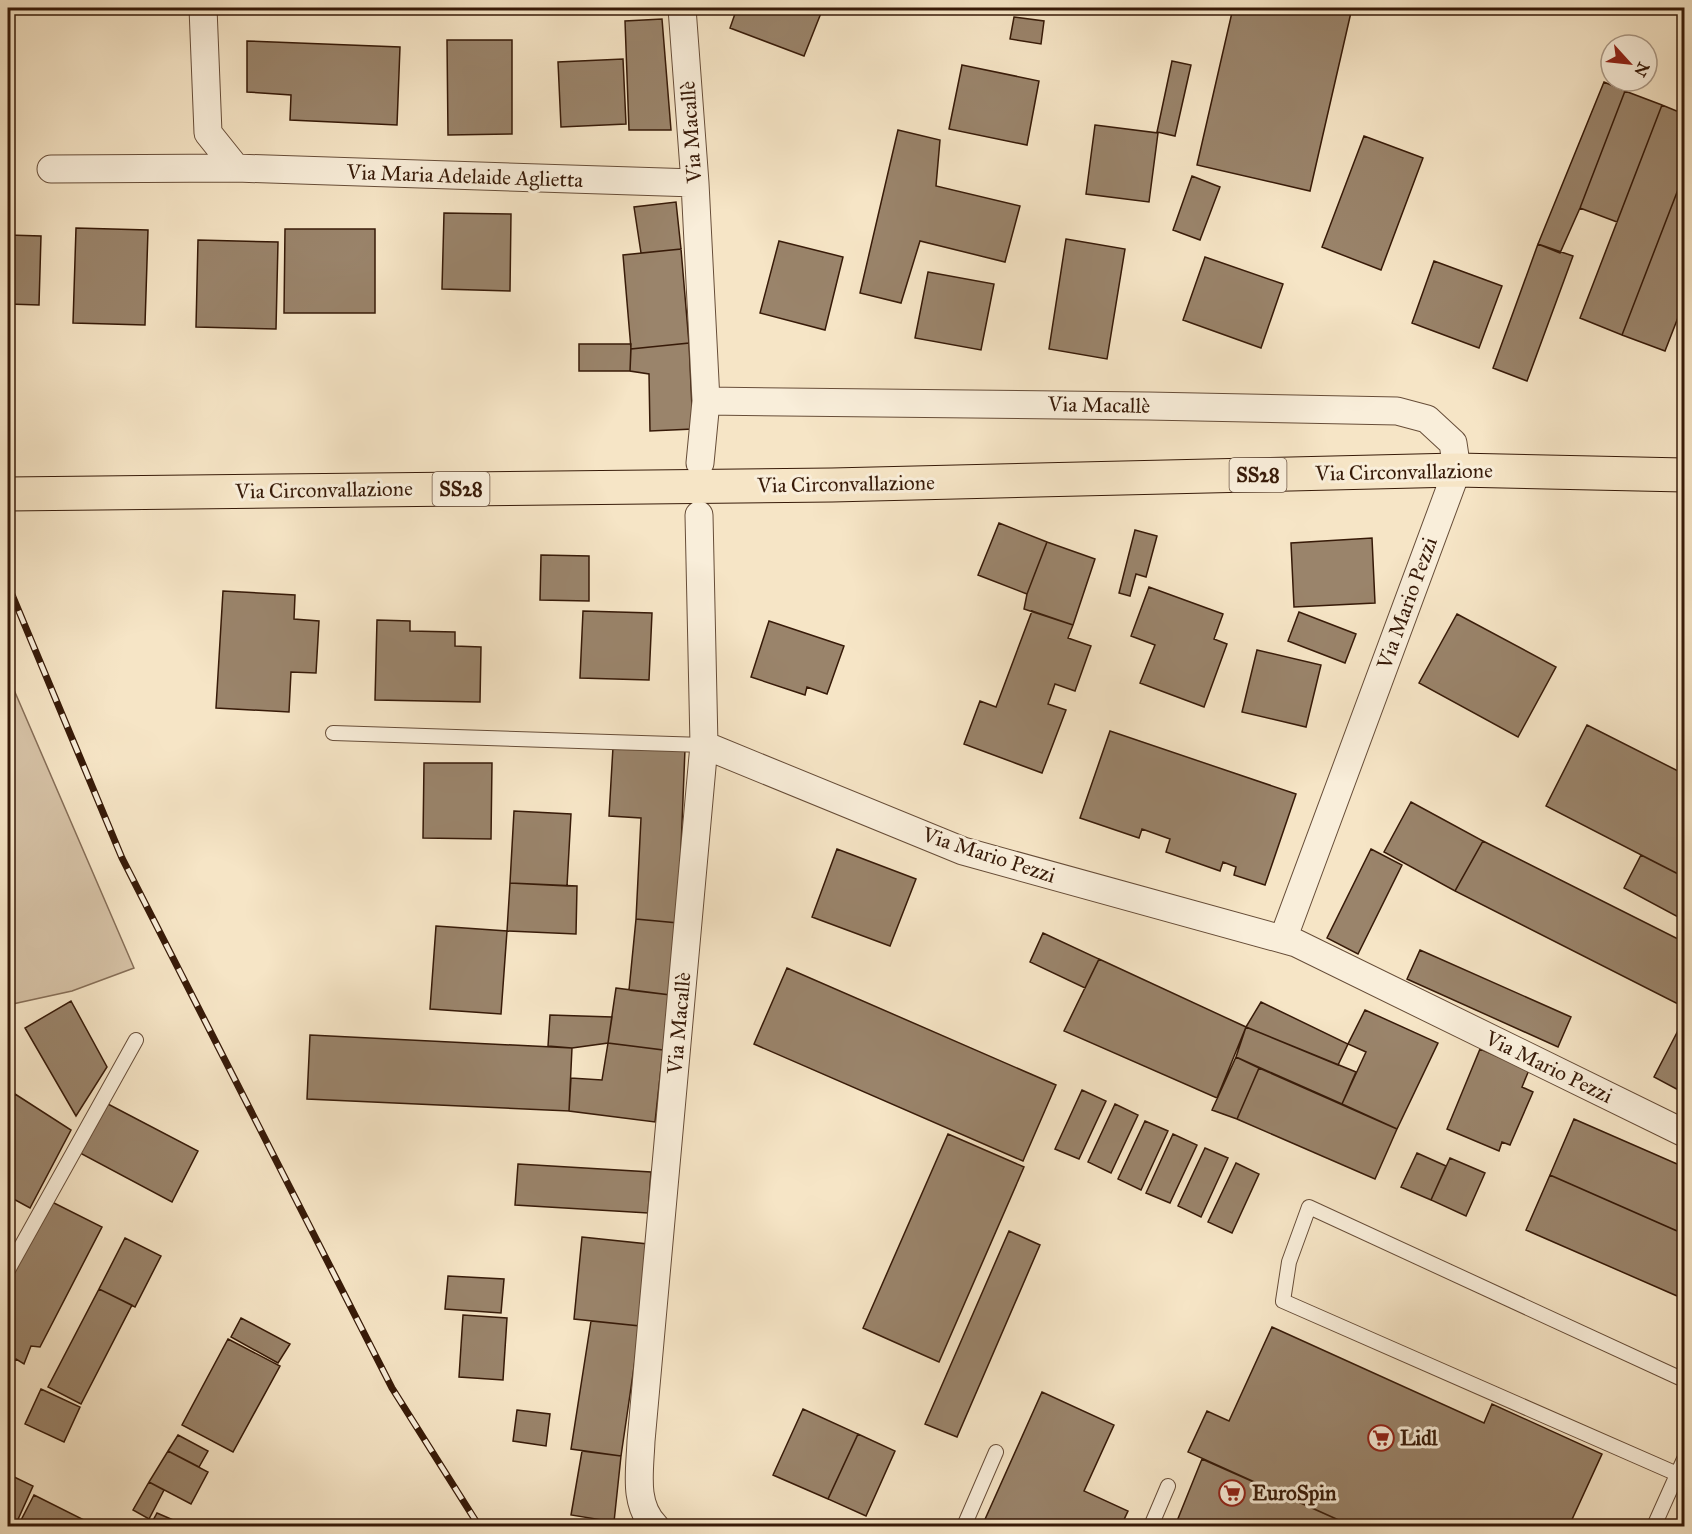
<svg xmlns="http://www.w3.org/2000/svg" width="1692" height="1534" font-family="'IM FELL Great Primer',serif">
	<style>
		.green { fill: #d6c2a6; stroke: #866e57; stroke-width: 1.5 }
		.building { fill: #9a846b; stroke: #371a08; stroke-width: 1.5 }
		.lines { fill: none; stroke-linecap: round; stroke-linejoin: round }
		.service-casing { stroke: #674d38; stroke-width: 16 }
		.minor-casing { stroke: #674d38; stroke-width: 29 }
		.primary-casing { stroke: #371a08; stroke-width: 35 }
		.service { stroke: #f9eeda; stroke-width: 14 }
		.minor { stroke: #f9eeda; stroke-width: 27 }
		.primary { stroke: #f6e5c6; stroke-width: 33 }
		.rail-casing { stroke: #371a08; stroke-width: 7 }
		.rail { stroke: #f9eeda; stroke-width: 4.5; stroke-dasharray: 14; stroke-linecap: butt }
		.labels { text-anchor: middle; dominant-baseline: central; stroke-width: 6; stroke-linejoin: round; paint-order: stroke }
		.shield { fill: #f9eeda; stroke: #715a47; stroke-width: 1.5 }
		.shield-label { font-size: 20px; font-weight: bold; fill: #371a08 }
		.street-label { font-size: 21px; fill: #371a08; stroke: #f9eeda }
		.poi-label { font-size: 21px; font-weight: bold; fill: #371a08; stroke: #f9eeda; text-anchor: start }
	</style>
	<rect width="100%" height="100%" fill="#f6e5c6"/>
	<filter id="stains"><feTurbulence type="fractalNoise" baseFrequency=".00333" numOctaves="4"/><feColorMatrix values="0 0 0 0 .2 0 0 0 0 .09 0 0 0 0 .02 0 0 0 .5 -.17"/></filter>
	<radialGradient id="worn" r=".72"><stop offset=".6" stop-color="#630" stop-opacity="0"/><stop offset="1" stop-color="#630" stop-opacity=".3"/></radialGradient>
	<!-- green -->
	<path class="green" d="M8,676l126,292 -62,23 -64,14z"/>
	<!-- building -->
	<path class="building" d="M591,8h67v3l-66,3z
		M737,8h86l-19,48 -74,-28z
		M1233,8h119l-42,183 -113,-26z
		M1014,17l30,4 -3,23 -31,-5z
		M662,19l9,111h-42l-4,-109z
		M447,40h65v94l-64,1z
		M247,41l153,6 -3,78 -107,-5 1,-25 -44,-3z
		M623,59l3,65 -65,3 -3,-65z
		M1172,61l19,4 -16,71 -18,-4z
		M962,65l77,16 -12,64 -78,-16z
		M1604,82l21,9 -45,117 -20,45 -22,-9z
		M1625,91l37,14 -45,117 -37,-14z
		M1662,105l22,9v60l-62,161 -42,-17z
		M1095,125l63,8 -9,69 -63,-8z
		M898,130l42,10 -4,46 84,20 -15,56 -85,-21 -19,62 -41,-10z
		M1364,136l59,22 -42,112 -59,-23z
		M1684,174v128l-19,49 -43,-16z
		M1192,176l28,11 -20,53 -27,-10z
		M676,202l5,47 -40,4 -7,-46z
		M444,213l67,1 -1,77 -68,-2z
		M76,228l72,2 -3,95 -72,-2z
		M285,229h90v84h-91z
		M8,235l33,1 -2,69 -31,-1z
		M1066,239l59,10 -18,110 -58,-10z
		M198,240l80,2 -2,87 -80,-2z
		M779,241l64,16 -18,73 -65,-17z
		M1538,244l35,12 -46,125 -34,-13z
		M681,249l8,94 -58,6 -8,-94z
		M1205,257l78,27 -22,64 -78,-28z
		M1434,261l68,25 -23,62 -67,-25z
		M928,272l66,12 -13,66 -66,-12z
		M689,343l4,86 -43,2 -1,-57 -19,-3 1,-22z
		M579,344h52l-1,27h-51z
		M999,523l48,19 -20,52 -49,-19z
		M1135,530l22,6 -11,41 -10,-3 -6,22 -11,-3z
		M1372,538l3,65 -81,4 -3,-64z
		M1047,542l48,17 -22,66 -49,-16 3,-15z
		M541,555l48,1v45l-49,-1z
		M1149,587l74,27 -9,25 13,5 -23,63 -64,-24 15,-38 -24,-9z
		M223,591l72,4 -1,24 25,2 -3,52 -25,-1 -2,40 -73,-4z
		M583,611l69,2 -3,67 -69,-2z
		M1032,611l41,14 -5,13 23,8 -16,45 -20,-7 -7,20 18,6 -24,63 -78,-29 16,-43 16,6z
		M1299,612l57,22 -11,29 -57,-22z
		M1457,614l99,53 -38,70 -99,-54z
		M377,620l33,1v10l45,1v14l26,1 -1,55 -105,-2z
		M769,621l75,25 -17,48 -20,-7 -2,8 -54,-18z
		M1257,650l64,15 -15,62 -64,-15z
		M1587,725l97,49v103l-138,-71z
		M1110,731l186,63 -31,91 -31,-10 2,-8 -13,-5 -3,9 -54,-19 4,-13 -28,-10 -3,9 -59,-20z
		M613,747l72,2 -7,174 -42,-4 5,-101 -32,-2z
		M424,763h68l-1,76 -68,-1z
		M1411,802l72,39 -28,50 -71,-39z
		M514,811l57,3 -4,72 -57,-3z
		M1483,841l201,101v65l-229,-116z
		M837,849l79,30 -26,67 -78,-29z
		M1371,849l31,16 -44,89 -31,-16z
		M1641,855l43,22v33l-4,8 -56,-30z
		M510,883l67,3 -1,48 -69,-3z
		M636,919l42,4 -8,72 -41,-5z
		M436,926l71,5 -6,83 -71,-5z
		M1043,933l56,26 -14,29 -55,-26z
		M1420,950l151,67 -13,30 -151,-68z
		M1099,959l147,68 -29,71 -153,-67z
		M787,968l269,117 -33,76 -269,-117z
		M616,988l54,7 -7,55 -55,-7z
		M71,1001l36,66 -31,49 -51,-88z
		M1261,1002l87,42 -10,21 -92,-38z
		M1365,1010l73,33 -41,86 -55,-25 24,-52 -18,-8z
		M550,1015l62,2 -4,26 -36,5 -24,-2z
		M1684,1019v74l-30,-16z
		M1246,1027l110,45 -14,32 -106,-47z
		M310,1035l262,13 -3,63 -262,-12z
		M608,1043l55,7 -8,72 -86,-11 2,-33 31,2z
		M1480,1049l49,21 -7,17 11,5 -23,53 -8,-3 -3,9 -52,-22z
		M1236,1057l23,11 -22,51 -25,-9z
		M1259,1068l138,61 -22,50 -138,-60z
		M1082,1090l24,11 -27,58 -24,-10z
		M15,1094l56,36 -41,78 -22,-12v-71l3,-5 -3,-3v-14z
		M106,1103l92,48 -26,51 -92,-49z
		M1115,1104l23,11 -27,58 -23,-11z
		M1574,1119l110,48v67l-134,-59z
		M1145,1121l23,10 -27,59 -23,-11z
		M948,1134l76,33 -85,195 -76,-34z
		M1173,1134l24,11 -27,58 -24,-10z
		M1205,1148l23,10 -27,59 -23,-11z
		M1417,1153l29,13 -15,34 -30,-13z
		M1450,1158l35,15 -19,43 -35,-16z
		M1236,1163l23,11 -27,59 -24,-11z
		M518,1164l133,8 -3,41 -133,-8z
		M1550,1175l134,59v65l-158,-69z
		M50,1201l52,26 -62,120 -9,-1 -7,18 -8,-5 -8,11v-85z
		M1009,1231l31,14 -83,192 -32,-13z
		M582,1237l66,7 -8,82 -66,-7z
		M125,1238l36,18 -26,51 -36,-18z
		M448,1276l56,3 -3,34 -56,-4z
		M99,1289l33,16 -51,99 -33,-17z
		M463,1315l44,3 -4,62 -44,-3z
		M241,1318l49,26 -12,19 -47,-26z
		M591,1321l49,5 -19,130 -50,-7z
		M1272,1327l212,96 8,-19 110,50 -33,72h-217l-164,-74 19,-41 22,10z
		M228,1339l52,27 -47,86 -51,-27z
		M41,1389l39,18 -16,35 -39,-18z
		M1042,1392l72,33 -30,66 44,20 -7,15h-139z
		M803,1409l55,25 -30,65 -55,-24z
		M517,1410l33,4 -4,32 -33,-5z
		M858,1434l37,17 -29,65 -38,-17z
		M178,1435l30,16 -9,16 -31,-16z
		M168,1451l40,21 -17,32 -42,-22z
		M582,1451l39,5 -7,66 -43,-7z
		M1202,1459l150,67h-177z
		M8,1474l25,12 -18,40h-7z
		M149,1482l15,8 -15,29 -16,-9z
		M34,1495l50,25 -4,6h-62z
		M157,1513l30,13h-37z"/>
	<g class="lines">
		<!-- service casing -->
		<g class="service-casing">
			<path id="service" d="M333,733l371,12
				M8,1270l128,-230
				M1684,1380l-375,-173 -20,55 -6,39 401,176
				M964,1526l32,-74
				M1151,1526l17,-40
				M1654,1526l30,-67"/>
		</g>
		<!-- minor casing -->
		<g class="minor-casing">
			<path id="minor" d="M203,8l5,125 28,35
				M682,8l13,175 11,218 -6,62
				M51,169l185,-1 459,15
				M706,401l442,5 249,5 30,8 26,24 4,27 -174,469
				M704,745l259,106 333,92 388,190
				M655,1526c-22,-22 -15,-56 -14,-85l63,-696 -5,-230"/>
		</g>
		<!-- primary casing -->
		<g class="primary-casing">
			<path id="primary" d="M8,494l824,-9 625,-15 227,5"/>
		</g>
		<!-- service -->
		<use href="#service" class="service"/>
		<!-- minor -->
		<use href="#minor" class="minor"/>
		<!-- primary -->
		<use href="#primary" class="primary"/>
		<!-- rail casing -->
		<g class="rail-casing">
			<path id="rail" d="M8,585l114,273 270,530 87,138"/>
		</g>
		<!-- rail -->
		<use href="#rail" class="rail"/>
	</g>
	<!-- icons -->
	<defs>
		<g id="supermarket-ring" transform="scale(1.35)"><circle r="9.5" fill="#f9eeda" stroke="#8f2418" stroke-width="1.5"/><path d="M-6-5.5h2.5l.6 2H6L4.5 2H-2.5L-4.4-4H-6ZM-1.5 3.2a1.3 1.3 0 1 0 .1 0ZM3 3.2a1.3 1.3 0 1 0 .1 0Z" fill="#8f2418"/></g>
	</defs>
	<g fill-rule="evenodd">
		<use href="#supermarket-ring" x="1381" y="1438"/>
		<use href="#supermarket-ring" x="1232" y="1493"/>
	</g>
	<g class="labels">
		<!-- shield labels -->
		<g class="shield">
			<rect x="1229.5" y="458" width="57" height="34" rx="4.5"/>
			<rect x="432.5" y="472" width="57" height="34" rx="4.5"/>
		</g>
		<g class="shield-label">
			<text x="1258" y="475">SS28</text>
			<text x="461" y="489">SS28</text>
		</g>
		<!-- street labels -->
		<g class="street-label">
			<text transform="translate(691 132) rotate(-94)">Via Macallè</text>
			<text transform="translate(465 176) rotate(2)">Via Maria Adelaide Aglietta</text>
			<text transform="translate(1099 405) rotate(1)">Via Macallè</text>
			<text transform="translate(1404 472) rotate(-1)">Via Circonvallazione</text>
			<text transform="translate(846 484) rotate(-1)">Via Circonvallazione</text>
			<text transform="translate(324 490) rotate(-1)">Via Circonvallazione</text>
			<text transform="translate(1407 603) rotate(-70)">Via Mario Pezzi</text>
			<text transform="translate(989 855) rotate(18)">Via Mario Pezzi</text>
			<text transform="translate(679 1023) rotate(-85)">Via Macallè</text>
			<text transform="translate(1549 1067) rotate(26)">Via Mario Pezzi</text>
		</g>
		<!-- poi labels -->
		<g class="poi-label">
			<text x="1400" y="1438">Lidl</text>
			<text x="1252" y="1493">EuroSpin</text>
		</g>
	</g>
	<!-- margin -->
	<rect width="1692" height="1534" fill="none" stroke="#f6e5c6" stroke-width="30"/>
	<rect x="9" y="9" width="1674" height="1516" fill="none" stroke="#371a08" stroke-width="3"/>
	<rect x="15" y="15" width="1662" height="1504" fill="none" stroke="#371a08" stroke-width="1.5"/>
	<!-- north arrow -->
	<g transform="translate(1629 63) rotate(117)"><circle r="28" fill="#f9eeda" stroke="#ab9986" stroke-width="1.5"/>
	<path d="M0-4.5L10 22L0 15L-10 22Z" fill="#8f2418"/>
	<text y="-9" font-size="16" font-weight="bold" text-anchor="middle" fill="#371a08">N</text>
	</g>
	<rect width="100%" height="100%" filter="url(#stains)"/>
	<rect width="100%" height="100%" fill="url(#worn)"/>
</svg>
